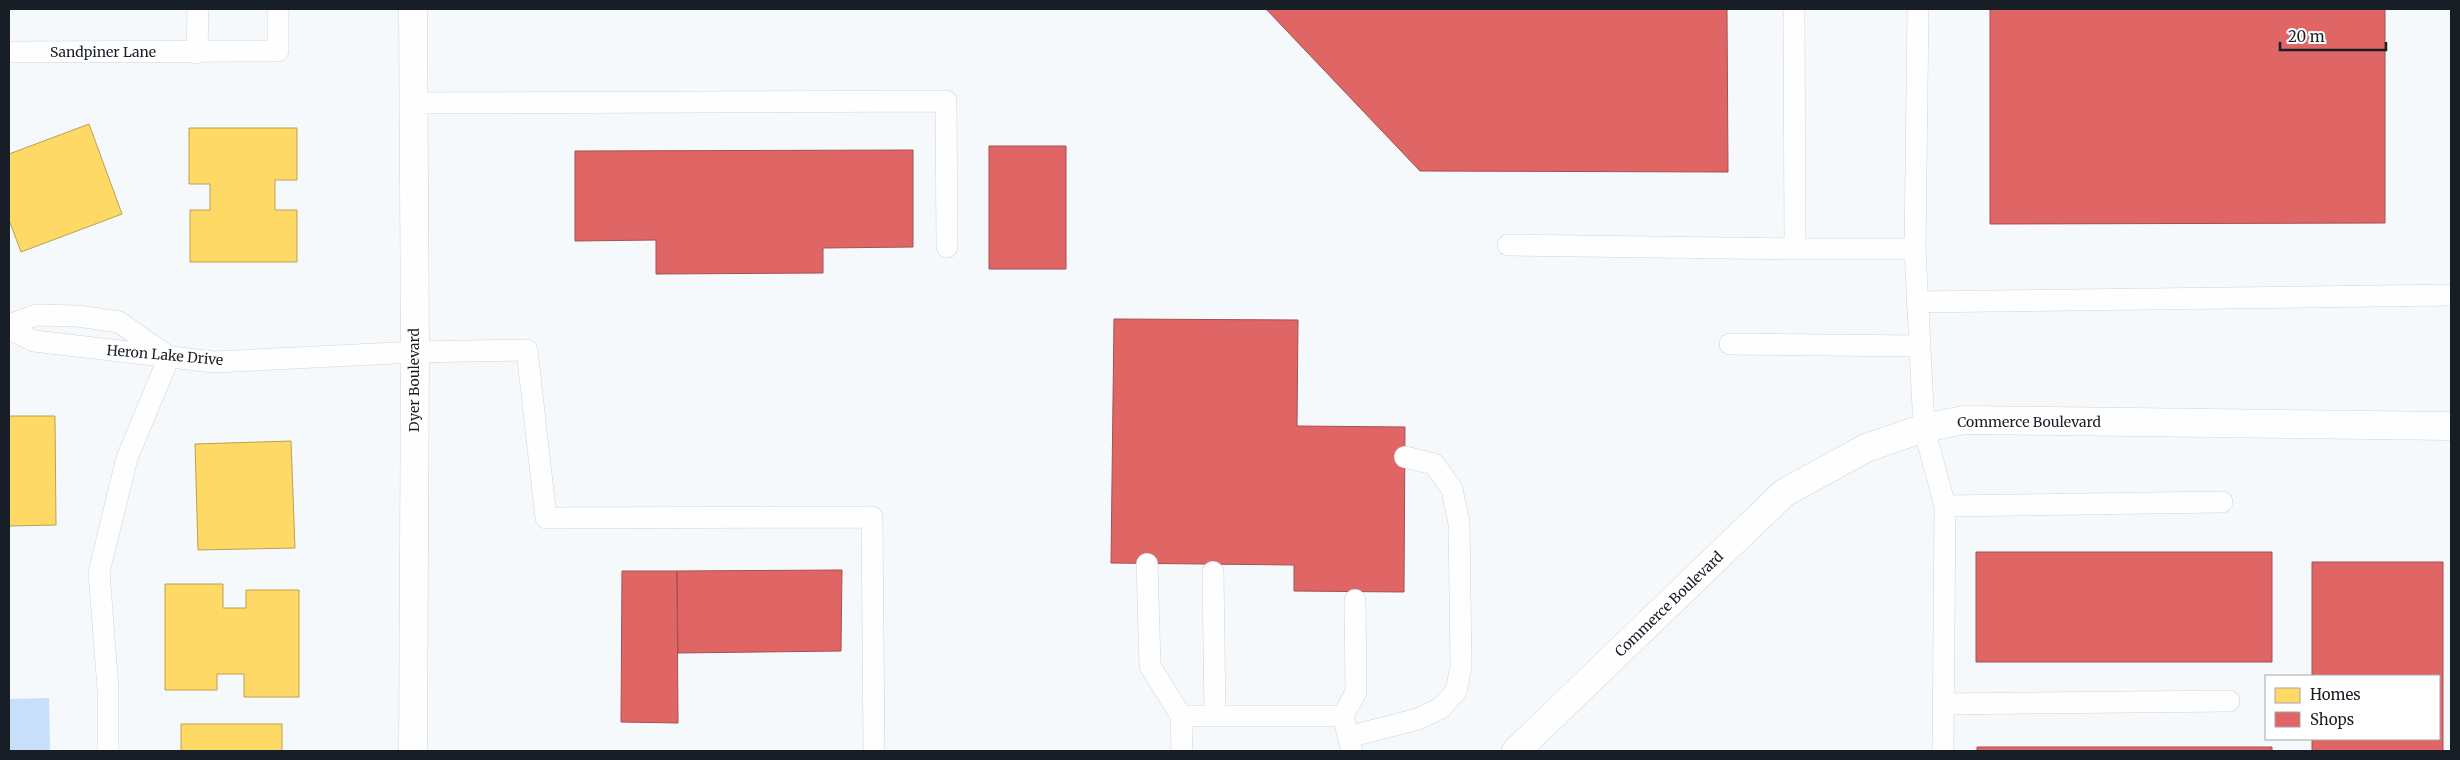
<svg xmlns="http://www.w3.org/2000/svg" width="2460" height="760" font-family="Merriweather,serif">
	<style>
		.green { fill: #c7dff9 }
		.homes { fill: #ffd966; stroke: #baa152 }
		.shops { fill: #e06666; stroke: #a45052 }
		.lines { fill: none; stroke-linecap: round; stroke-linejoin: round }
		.service-casing { stroke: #d0d4d8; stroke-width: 22 }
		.minor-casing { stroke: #d0d4d8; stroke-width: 29 }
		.secondary-casing { stroke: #d0d4d8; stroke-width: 29 }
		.service { stroke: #fefefe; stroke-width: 21 }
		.minor { stroke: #fefefe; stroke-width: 28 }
		.secondary { stroke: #fefefe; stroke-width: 28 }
		.labels { text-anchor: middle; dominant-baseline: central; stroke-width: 5; stroke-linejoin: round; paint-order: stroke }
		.street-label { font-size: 14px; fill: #181e25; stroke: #fff }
	</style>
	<rect width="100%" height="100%" fill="#f6f9fb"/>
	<!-- green -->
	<path class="green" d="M49,698l1,53h-41v-52z"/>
	<!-- homes -->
	<path class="homes" d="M89,124l33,90 -101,38 -12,-32v-66z
		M189,128h108v52h-22v30h22v52h-107v-52h20v-26h-21z
		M9,416h46l1,109 -47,1z
		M291,441l4,107 -97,2 -3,-106z
		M165,584h58v24h23v-18h53v107h-55v-23h-27v16h-52z
		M181,724h101v27h-101z"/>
	<!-- shops -->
	<path class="shops" d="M1266,9h461l1,163 -308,-1z
		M1990,9h395v214l-395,1z
		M989,146h77v123h-77z
		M913,150v97l-90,1v25l-167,1v-34l-81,1v-90z
		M1114,319l184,1 -1,106 108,1 -1,165 -110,-1v-26l-183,-2z
		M1976,552h296v110h-296z
		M2312,562h131v189h-131v-12h127v-63h-127z
		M842,570l-1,81 -163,2 -1,-82z
		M622,571h55l1,152 -57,-1z
		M1977,747h295v4h-295z"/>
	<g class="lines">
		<!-- service casing -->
		<g class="service-casing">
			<path id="service" d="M1794,9l1,240h120l9,179 21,78 -2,245
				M9,52l269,-1v-42
				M197,53l1,-44
				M413,103l533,-2 1,146
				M1508,245l287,4
				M1915,249l3,-240
				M1917,302l534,-7
				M9,325l27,-10 42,1 41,6 50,35 -42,101 -28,114 9,117v62
				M9,329l25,12 180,21 201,-10 112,-2 19,168 326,-1 2,234
				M1730,344l189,2
				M1945,506l277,-4
				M1147,564l3,102 31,50
				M1213,572l2,144
				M1943,704l286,-3
				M1343,716l13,-24 -1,-92
				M1348,737l70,-18 23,-11 15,-17 5,-24 -2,-144 -7,-34 -18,-25 -29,-7
				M1182,751l-1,-35h162l9,35"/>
		</g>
		<!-- minor casing -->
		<g class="minor-casing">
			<path id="minor" d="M1516,751l268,-258 82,-45 58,-20 40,-8 487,6"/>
		</g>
		<!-- secondary casing -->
		<g class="secondary-casing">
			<path id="secondary" d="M413,9l2,343 -2,399"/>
		</g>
		<!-- service -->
		<use href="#service" class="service"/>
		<!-- minor -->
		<use href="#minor" class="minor"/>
		<!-- secondary -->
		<use href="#secondary" class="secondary"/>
	</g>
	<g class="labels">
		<!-- street labels -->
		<g class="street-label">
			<text x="103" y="52">Sandpiner Lane</text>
			<text transform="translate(165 355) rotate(5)">Heron Lake Drive</text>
			<text transform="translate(414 380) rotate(-90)">Dyer Boulevard</text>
			<text x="2029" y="422">Commerce Boulevard</text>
			<text transform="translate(1669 604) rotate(-44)">Commerce Boulevard</text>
		</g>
	</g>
	<!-- border -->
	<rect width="2460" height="760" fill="none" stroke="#181e25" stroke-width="20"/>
	<!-- legend -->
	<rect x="2265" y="675" width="175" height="65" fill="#ffffff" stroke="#a3a5a8"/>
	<rect x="2275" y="688" width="25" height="15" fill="#ffd966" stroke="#a3a5a8"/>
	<text x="2310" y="700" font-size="15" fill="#181e25">Homes</text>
	<rect x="2275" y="712" width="25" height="15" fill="#e06666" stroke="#a3a5a8"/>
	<text x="2310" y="725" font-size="15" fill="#181e25">Shops</text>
	<!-- scale -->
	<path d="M2280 42v8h106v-8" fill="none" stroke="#181e25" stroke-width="2.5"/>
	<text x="2288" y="42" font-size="15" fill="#181e25" stroke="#ffffff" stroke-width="4" paint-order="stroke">20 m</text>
</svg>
